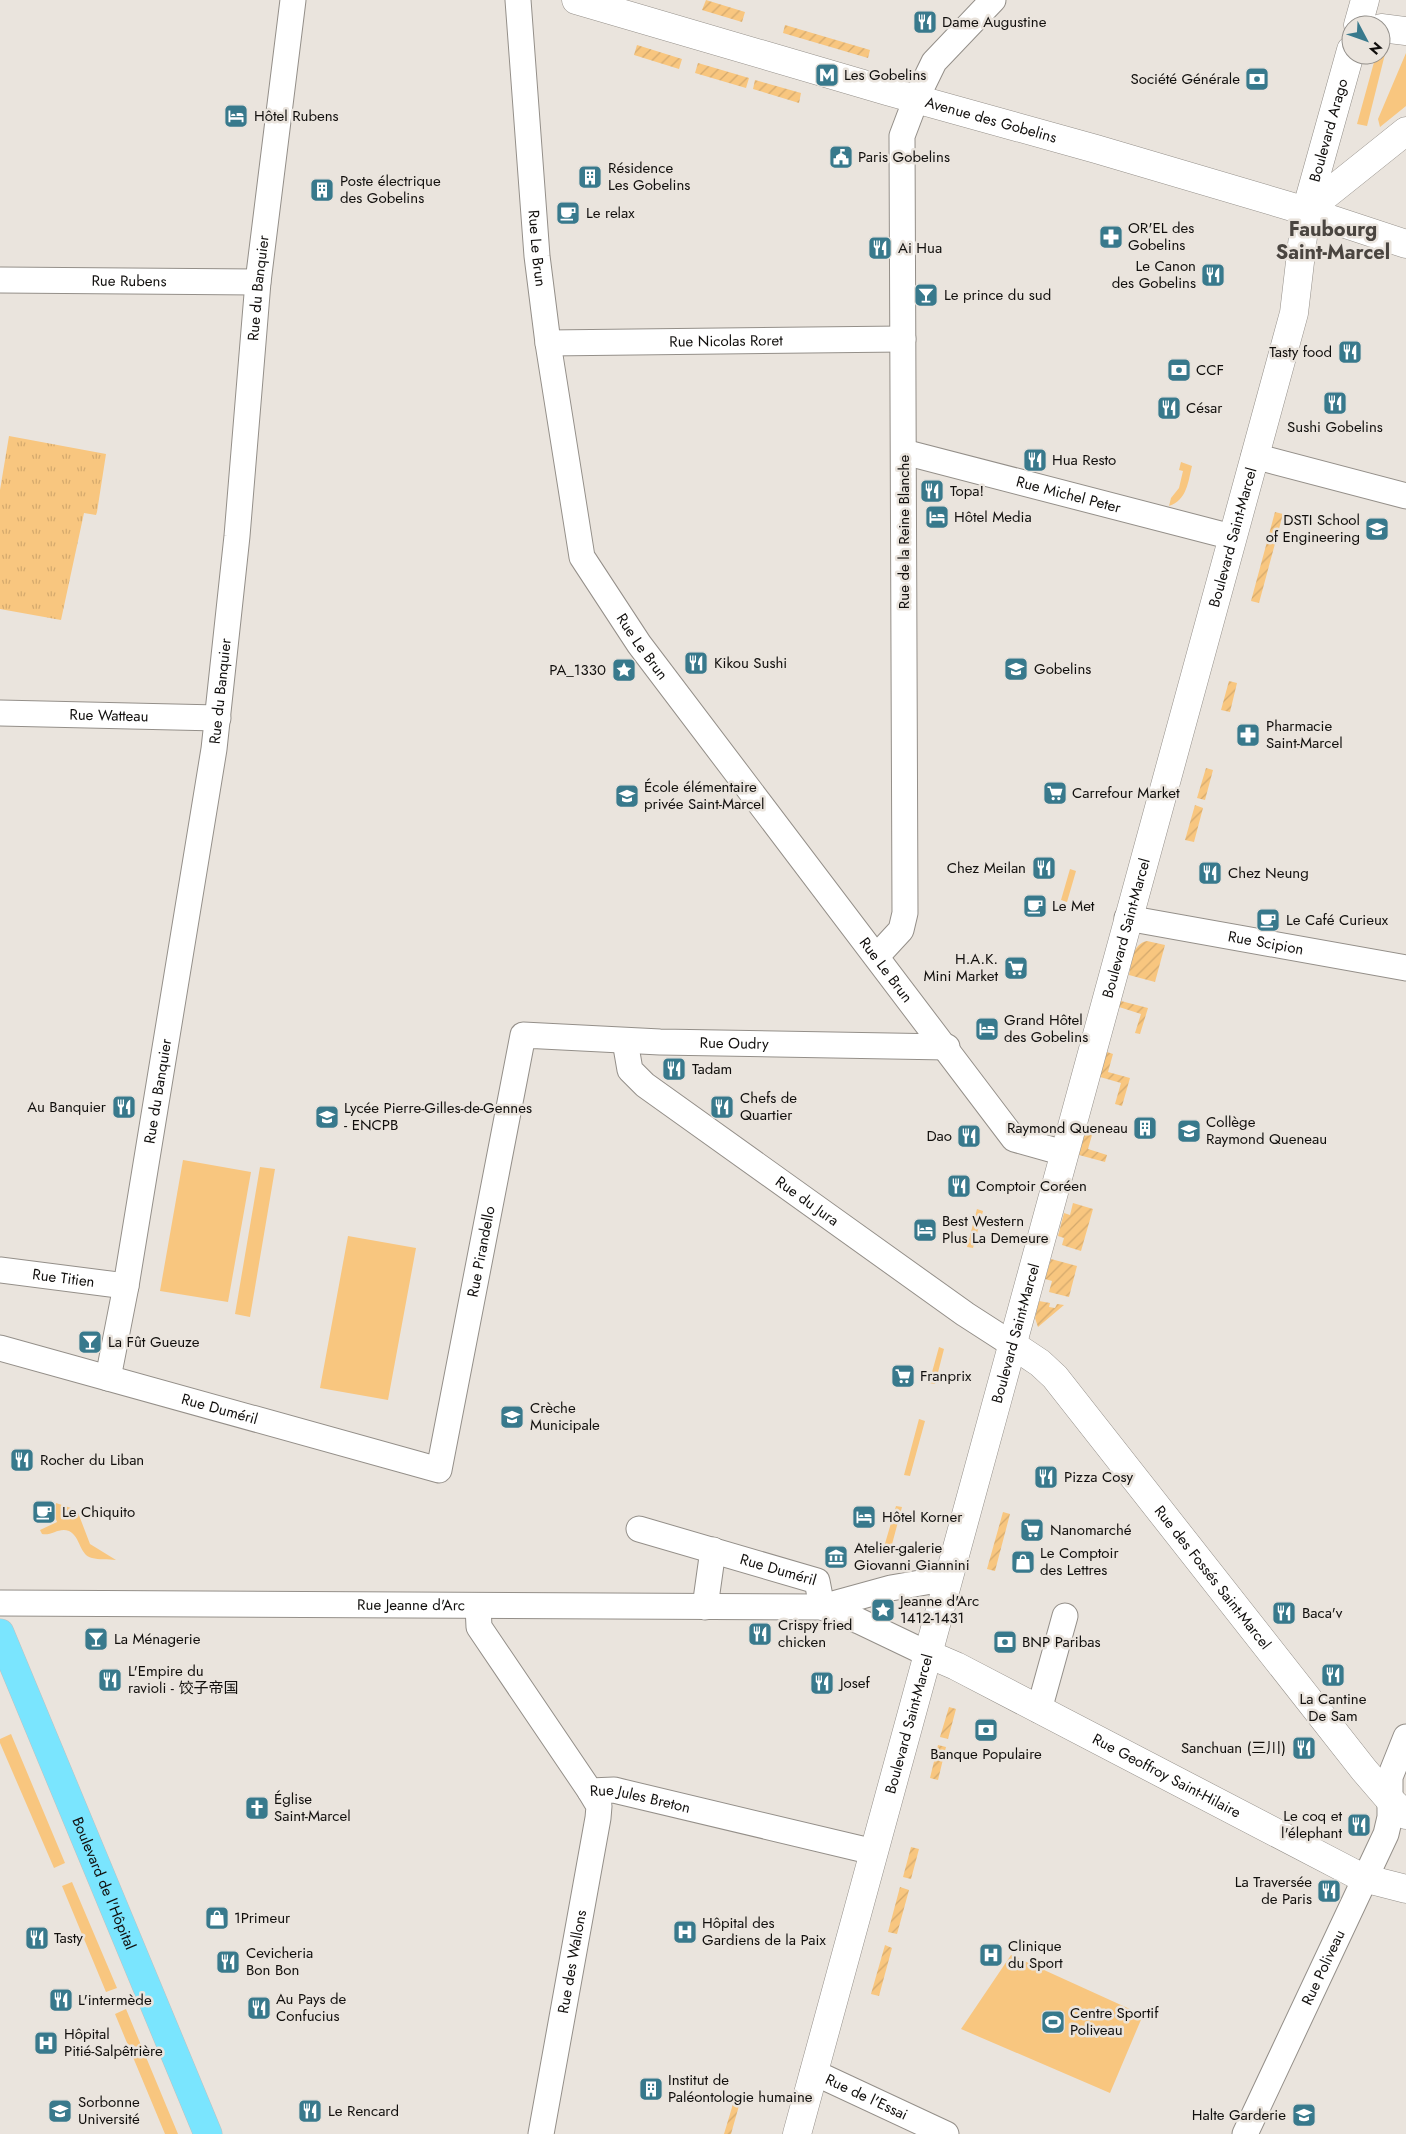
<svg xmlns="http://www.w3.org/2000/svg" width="1406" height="2134" font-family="Jost,'Noto Sans SC',sans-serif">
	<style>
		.grass { fill: #f8c67f }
		.park { fill: url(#park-tufts) }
		.garden { fill: url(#garden-furrows) }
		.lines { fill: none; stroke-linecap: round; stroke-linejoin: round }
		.street-casing { stroke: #948f89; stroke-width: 27 }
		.secondary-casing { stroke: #948f89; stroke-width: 29 }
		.primary-casing { stroke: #c1c1c0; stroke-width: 29 }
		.street { stroke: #fff; stroke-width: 25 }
		.secondary { stroke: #fff; stroke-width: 28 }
		.primary { stroke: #7ae5fe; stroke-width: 28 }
		.labels { text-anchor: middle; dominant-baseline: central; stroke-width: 5; stroke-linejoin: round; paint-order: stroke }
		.poi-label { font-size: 15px; fill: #110f0d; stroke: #eae4dd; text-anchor: start }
		.street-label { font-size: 15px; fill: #110f0d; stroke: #eae4dd }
		.district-label { font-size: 20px; font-weight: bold; fill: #4a4540; stroke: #eae4dd }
	</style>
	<defs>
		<pattern id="park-tufts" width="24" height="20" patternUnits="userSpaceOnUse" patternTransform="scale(1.25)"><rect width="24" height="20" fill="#f8c67f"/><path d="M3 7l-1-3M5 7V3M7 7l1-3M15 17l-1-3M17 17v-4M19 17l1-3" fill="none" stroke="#d4a96d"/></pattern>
		<pattern id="garden-furrows" width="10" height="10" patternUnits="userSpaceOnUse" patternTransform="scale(1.25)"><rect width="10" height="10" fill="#f8c67f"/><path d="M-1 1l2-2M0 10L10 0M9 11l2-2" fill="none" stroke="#d4a96d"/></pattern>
	</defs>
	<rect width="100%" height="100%" fill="#eae4dd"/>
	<!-- grass -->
	<path class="grass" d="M1381,52l4,2 -18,72 -10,-2 19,-69h5z
		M1406,53v53l-26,21 -2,-8z
		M1181,462l11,4c-4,16 -5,34 -23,40l2,-8 8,-10 4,-17 -4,-1z
		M1070,869l6,2 -9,31 -6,-2z
		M183,1160l68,12 -23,130 -68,-11z
		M260,1167l15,2 -25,148 -15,-3z
		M977,1209l6,2 -10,37 -6,-1z
		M348,1236l68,12 -28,152 -68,-12z
		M939,1347l5,2 -9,35 -6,-1z
		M919,1419l6,2 -15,55 -6,-1z
		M56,1503l21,7 13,34 26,16c-8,-1 -17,0 -24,-2 -13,-3 -11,-21 -23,-27 -10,-4 -17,5 -27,3l-2,-4 17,-8 -3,-8z
		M896,1506l6,1 -11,41 -7,-1z
		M11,1734l54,129 -11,5 -54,-125v-4z
		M72,1882l45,106 -11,4 -44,-106z
		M1011,1955l132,60 -33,78 -149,-64z
		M126,2009l52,125h-13l-50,-120z"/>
	<!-- park -->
	<path class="park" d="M9,436l97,18 -9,58 -1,3 -12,-2 -23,107 -61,-11v-119z"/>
	<!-- garden -->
	<path class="garden" d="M706,0l39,12 -3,10 -40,-12z
		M785,25l85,25 -2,8 -85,-25z
		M637,45l45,14 -3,10 -45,-14z
		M698,63l51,15 -3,10 -51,-15z
		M755,80l46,13 -2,10 -46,-14z
		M1275,512l8,2 -24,89 -8,-2z
		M1229,681l8,2 -7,29 -9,-2z
		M1206,768l7,2 -8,30 -8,-2z
		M1195,805l8,3 -9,34 -9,-2z
		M1147,941l18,4 -10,37 -26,-7c3,-13 3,-31 18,-34z
		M1121,1001l27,7 -8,26 -5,-1 6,-19 -22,-7z
		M1107,1052l6,2 -5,18 22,6 -8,28 -7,-2 6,-21 -21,-6z
		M1087,1126l7,2 -6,21 19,6 -2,7 -26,-7z
		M1073,1203l20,6 -12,42 -19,-6 2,-7 -6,-2 6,-23 6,2z
		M1051,1259l26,7 -8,31 -20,-5 3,-11 -7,-2z
		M1039,1301l11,2 -1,4 6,1 2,-4 7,1 -26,22 -3,-9z
		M1003,1512l7,2 -15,57 -8,-2z
		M949,1707l7,2 -8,30 -8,-2z
		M938,1745l8,2 -8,33 -8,-2z
		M911,1847l8,2 -8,30 -8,-2z
		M900,1887l9,3 -12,44 -9,-2z
		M885,1945l7,3 -13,48 -8,-2z
		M736,2094l6,1 -11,39h-7z"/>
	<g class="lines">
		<!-- street casing -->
		<g class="street-casing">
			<g id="street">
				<path id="s1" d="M518,0l19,256 11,87 34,214 57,87 375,495 50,14"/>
				<path id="s2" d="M0,280l258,2"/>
				<path id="s3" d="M548,343l355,-4"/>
				<path id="s4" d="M904,452l328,85"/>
				<path d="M1254,456l152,40"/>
				<path id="s5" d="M0,713l218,5"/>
				<path id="s6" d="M1127,918l279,50"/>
				<path d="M877,956l24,-26 4,-17 -3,-777 14,-37 18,-37 59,-62"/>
				<path id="s7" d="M625,1041l5,29 15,15 320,229 48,31"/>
				<path id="s8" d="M0,1270l126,16"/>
				<path id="s9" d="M0,1348l439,122 84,-435 137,7 287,5"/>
				<path id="s10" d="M108,1378l18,-92 88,-537 23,-213 21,-254 35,-282"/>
				<path id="s11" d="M639,1529l178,52 5,26"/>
				<path id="s12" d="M0,1603l822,4 69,-19 58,-10"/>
				<path id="s13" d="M478,1606l1,21 111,164 24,-1 260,62"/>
				<path d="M705,1607l8,-57"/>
				<path d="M822,1607l37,14 69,33"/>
				<path d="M1039,1710l26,-94"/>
				<path id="s14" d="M813,2072l133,62"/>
				<path id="s15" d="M541,2134l57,-316 1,-12 -9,-15"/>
				<path id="s16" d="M1245,2134l141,-300 4,-17v-40l16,-40"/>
			</g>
		</g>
		<!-- secondary casing -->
		<g class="secondary-casing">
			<g id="secondary">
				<path id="s17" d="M576,0l311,91 209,58 210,62 100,33"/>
				<path d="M1358,25l7,-25"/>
				<path d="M1381,28l25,3"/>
				<path d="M1306,211l100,-80"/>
				<path id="s18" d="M1013,1345l27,18 15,14 309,393 25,29 17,16"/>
				<path id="s19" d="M928,1654l28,12 407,212 43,11"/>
				<path id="s20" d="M797,2134l497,-1821 12,-102 45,-161"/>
			</g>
		</g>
		<!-- primary casing -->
		<g class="primary-casing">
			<g id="primary">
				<path id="s21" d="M0,1633l208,501"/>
			</g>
		</g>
		<!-- street -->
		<use href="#street" class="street"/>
		<!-- secondary -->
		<use href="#secondary" class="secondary"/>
		<!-- primary -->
		<use href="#primary" class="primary"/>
	</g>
	<!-- icons -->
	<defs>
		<g id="restaurant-square" transform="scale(1.25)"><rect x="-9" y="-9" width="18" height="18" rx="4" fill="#38798c" stroke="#eae4dd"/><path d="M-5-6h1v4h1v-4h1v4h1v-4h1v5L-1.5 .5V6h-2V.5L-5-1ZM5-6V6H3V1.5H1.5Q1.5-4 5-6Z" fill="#fff"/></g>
		<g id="metro-square" transform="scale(1.25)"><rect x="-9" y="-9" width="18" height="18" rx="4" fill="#38798c" stroke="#eae4dd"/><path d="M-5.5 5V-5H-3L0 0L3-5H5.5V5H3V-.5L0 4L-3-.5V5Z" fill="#fff"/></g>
		<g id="bank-square" transform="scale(1.25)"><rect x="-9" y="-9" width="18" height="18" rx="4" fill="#38798c" stroke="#eae4dd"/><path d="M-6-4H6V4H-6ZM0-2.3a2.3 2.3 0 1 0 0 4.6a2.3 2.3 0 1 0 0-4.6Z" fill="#fff"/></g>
		<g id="hotel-square" transform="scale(1.25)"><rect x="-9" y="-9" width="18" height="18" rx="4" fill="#38798c" stroke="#eae4dd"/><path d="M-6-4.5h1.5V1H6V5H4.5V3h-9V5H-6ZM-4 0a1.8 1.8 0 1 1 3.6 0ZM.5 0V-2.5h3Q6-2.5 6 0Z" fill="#fff"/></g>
		<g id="civic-square" transform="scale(1.25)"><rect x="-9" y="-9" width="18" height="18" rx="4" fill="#38798c" stroke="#eae4dd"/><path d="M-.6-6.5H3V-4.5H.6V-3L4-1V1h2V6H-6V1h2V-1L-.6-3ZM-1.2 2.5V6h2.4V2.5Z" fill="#fff"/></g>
		<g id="building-square" transform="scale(1.25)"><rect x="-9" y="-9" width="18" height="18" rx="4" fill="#38798c" stroke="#eae4dd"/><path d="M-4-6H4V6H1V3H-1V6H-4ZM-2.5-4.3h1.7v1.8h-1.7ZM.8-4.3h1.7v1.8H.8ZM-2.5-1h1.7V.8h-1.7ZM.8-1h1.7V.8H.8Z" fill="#fff"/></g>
		<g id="cafe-square" transform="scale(1.25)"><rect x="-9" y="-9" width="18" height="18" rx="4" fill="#38798c" stroke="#eae4dd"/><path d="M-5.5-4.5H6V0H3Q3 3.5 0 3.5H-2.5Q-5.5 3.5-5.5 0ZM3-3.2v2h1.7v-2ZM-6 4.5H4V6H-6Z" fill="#fff"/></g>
		<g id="pharmacy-square" transform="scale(1.25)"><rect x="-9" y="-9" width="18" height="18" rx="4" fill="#38798c" stroke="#eae4dd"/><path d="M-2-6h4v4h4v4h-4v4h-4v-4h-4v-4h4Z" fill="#fff"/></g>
		<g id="bar-square" transform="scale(1.25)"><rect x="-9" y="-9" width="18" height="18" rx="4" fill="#38798c" stroke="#eae4dd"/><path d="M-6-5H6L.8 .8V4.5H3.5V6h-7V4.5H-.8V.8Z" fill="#fff"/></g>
		<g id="university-square" transform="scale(1.25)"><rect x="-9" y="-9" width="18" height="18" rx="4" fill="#38798c" stroke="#eae4dd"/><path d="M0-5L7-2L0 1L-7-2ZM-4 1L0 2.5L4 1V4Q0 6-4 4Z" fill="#fff"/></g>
		<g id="sight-square" transform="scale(1.25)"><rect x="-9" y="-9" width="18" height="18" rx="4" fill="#38798c" stroke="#eae4dd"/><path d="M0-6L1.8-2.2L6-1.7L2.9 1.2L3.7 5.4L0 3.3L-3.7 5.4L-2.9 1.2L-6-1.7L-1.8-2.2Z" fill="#fff"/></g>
		<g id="supermarket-square" transform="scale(1.25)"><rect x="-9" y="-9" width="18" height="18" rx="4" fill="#38798c" stroke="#eae4dd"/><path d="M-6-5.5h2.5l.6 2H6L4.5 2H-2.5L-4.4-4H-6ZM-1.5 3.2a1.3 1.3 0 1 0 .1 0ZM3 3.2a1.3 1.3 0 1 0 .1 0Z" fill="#fff"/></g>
		<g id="school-square" transform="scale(1.25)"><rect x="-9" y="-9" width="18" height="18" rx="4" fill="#38798c" stroke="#eae4dd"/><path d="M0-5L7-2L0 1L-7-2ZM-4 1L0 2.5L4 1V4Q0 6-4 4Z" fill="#fff"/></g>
		<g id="museum-square" transform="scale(1.25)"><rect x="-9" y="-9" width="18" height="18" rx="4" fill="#38798c" stroke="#eae4dd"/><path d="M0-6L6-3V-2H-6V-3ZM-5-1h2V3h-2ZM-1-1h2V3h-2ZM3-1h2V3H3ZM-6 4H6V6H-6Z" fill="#fff"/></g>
		<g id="shop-square" transform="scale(1.25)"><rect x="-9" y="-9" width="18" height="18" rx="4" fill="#38798c" stroke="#eae4dd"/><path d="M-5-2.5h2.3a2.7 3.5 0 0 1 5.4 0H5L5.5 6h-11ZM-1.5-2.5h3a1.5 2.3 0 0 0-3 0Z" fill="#fff"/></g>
		<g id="church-square" transform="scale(1.25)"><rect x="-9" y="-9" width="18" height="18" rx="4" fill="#38798c" stroke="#eae4dd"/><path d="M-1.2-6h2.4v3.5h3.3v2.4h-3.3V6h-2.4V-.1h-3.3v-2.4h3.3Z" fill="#fff"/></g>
		<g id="hospital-square" transform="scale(1.25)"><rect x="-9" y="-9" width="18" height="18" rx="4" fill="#38798c" stroke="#eae4dd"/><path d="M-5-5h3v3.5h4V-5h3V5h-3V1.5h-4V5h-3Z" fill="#fff"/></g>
		<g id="stadium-square" transform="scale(1.25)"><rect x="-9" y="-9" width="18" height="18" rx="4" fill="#38798c" stroke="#eae4dd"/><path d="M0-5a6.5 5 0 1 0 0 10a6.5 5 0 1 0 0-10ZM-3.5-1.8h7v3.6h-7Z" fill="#fff"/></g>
	</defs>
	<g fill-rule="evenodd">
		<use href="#restaurant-square" x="925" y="22"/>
		<use href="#metro-square" x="827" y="75"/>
		<use href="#bank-square" x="1257" y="79"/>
		<use href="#hotel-square" x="236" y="116"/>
		<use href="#civic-square" x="841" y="157"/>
		<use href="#building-square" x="590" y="177"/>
		<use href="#building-square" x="322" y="190"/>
		<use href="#cafe-square" x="568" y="213"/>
		<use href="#pharmacy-square" x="1111" y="237"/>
		<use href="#restaurant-square" x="880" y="248"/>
		<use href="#restaurant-square" x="1213" y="275"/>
		<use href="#bar-square" x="926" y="295"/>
		<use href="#restaurant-square" x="1350" y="352"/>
		<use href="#bank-square" x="1179" y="370"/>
		<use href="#restaurant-square" x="1335" y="403"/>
		<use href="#restaurant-square" x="1169" y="408"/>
		<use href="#restaurant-square" x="1035" y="460"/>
		<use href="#restaurant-square" x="932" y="491"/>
		<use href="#hotel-square" x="937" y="517"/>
		<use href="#university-square" x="1377" y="529"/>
		<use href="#restaurant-square" x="696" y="663"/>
		<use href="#university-square" x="1016" y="669"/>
		<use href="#sight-square" x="624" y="670"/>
		<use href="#pharmacy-square" x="1248" y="735"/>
		<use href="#supermarket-square" x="1055" y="793"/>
		<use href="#school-square" x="627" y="796"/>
		<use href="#restaurant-square" x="1044" y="868"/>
		<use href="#restaurant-square" x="1210" y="873"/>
		<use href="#cafe-square" x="1035" y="906"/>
		<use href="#cafe-square" x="1268" y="920"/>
		<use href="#supermarket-square" x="1016" y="968"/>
		<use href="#hotel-square" x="987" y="1029"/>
		<use href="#restaurant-square" x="674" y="1069"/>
		<use href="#restaurant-square" x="124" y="1107"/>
		<use href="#restaurant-square" x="722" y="1107"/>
		<use href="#school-square" x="327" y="1117"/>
		<use href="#building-square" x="1145" y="1128"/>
		<use href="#school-square" x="1189" y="1131"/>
		<use href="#restaurant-square" x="969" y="1136"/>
		<use href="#restaurant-square" x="959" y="1186"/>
		<use href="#hotel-square" x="925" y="1230"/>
		<use href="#bar-square" x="90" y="1342"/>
		<use href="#supermarket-square" x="903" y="1376"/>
		<use href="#school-square" x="512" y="1417"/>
		<use href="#restaurant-square" x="22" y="1460"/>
		<use href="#restaurant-square" x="1046" y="1477"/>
		<use href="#cafe-square" x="44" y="1512"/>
		<use href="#hotel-square" x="864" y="1517"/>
		<use href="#supermarket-square" x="1032" y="1530"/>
		<use href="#museum-square" x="836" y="1557"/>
		<use href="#shop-square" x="1023" y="1562"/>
		<use href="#sight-square" x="883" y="1610"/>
		<use href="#restaurant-square" x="1284" y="1613"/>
		<use href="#restaurant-square" x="760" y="1634"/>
		<use href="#bar-square" x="96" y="1639"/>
		<use href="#bank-square" x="1005" y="1642"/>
		<use href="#restaurant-square" x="1333" y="1675"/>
		<use href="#restaurant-square" x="110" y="1680"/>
		<use href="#restaurant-square" x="822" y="1683"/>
		<use href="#bank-square" x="986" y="1730"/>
		<use href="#restaurant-square" x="1304" y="1748"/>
		<use href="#church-square" x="257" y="1808"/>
		<use href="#restaurant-square" x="1359" y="1825"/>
		<use href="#restaurant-square" x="1329" y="1891"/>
		<use href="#shop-square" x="217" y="1918"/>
		<use href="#hospital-square" x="685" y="1932"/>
		<use href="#restaurant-square" x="37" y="1938"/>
		<use href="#hospital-square" x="991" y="1955"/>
		<use href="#restaurant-square" x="228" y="1962"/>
		<use href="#restaurant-square" x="61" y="2000"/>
		<use href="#restaurant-square" x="259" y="2008"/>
		<use href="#stadium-square" x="1053" y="2022"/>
		<use href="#hospital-square" x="46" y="2043"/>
		<use href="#building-square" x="651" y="2089"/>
		<use href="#university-square" x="60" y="2111"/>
		<use href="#restaurant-square" x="310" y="2111"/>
		<use href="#school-square" x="1304" y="2115"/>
	</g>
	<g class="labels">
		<!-- poi labels -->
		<g class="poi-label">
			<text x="942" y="22">Dame Augustine</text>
			<text x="844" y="75">Les Gobelins</text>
			<text x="1240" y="79" text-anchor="end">Société Générale</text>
			<text x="254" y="116">Hôtel Rubens</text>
			<text x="858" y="157">Paris Gobelins</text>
			<text x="608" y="168">Résidence<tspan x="608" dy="17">Les Gobelins</tspan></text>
			<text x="340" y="181">Poste électrique<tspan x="340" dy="17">des Gobelins</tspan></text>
			<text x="586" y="213">Le relax</text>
			<text x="1128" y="228">OR'EL des<tspan x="1128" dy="17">Gobelins</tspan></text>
			<text x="898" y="248">Ai Hua</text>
			<text x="1196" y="266" text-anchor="end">Le Canon<tspan x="1196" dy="17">des Gobelins</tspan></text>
			<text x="944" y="295">Le prince du sud</text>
			<text x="1332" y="352" text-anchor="end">Tasty food</text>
			<text x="1196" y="370">CCF</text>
			<text x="1186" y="408">César</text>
			<text x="1335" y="427" text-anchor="middle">Sushi Gobelins</text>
			<text x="1052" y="460">Hua Resto</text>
			<text x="950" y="491">Topa!</text>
			<text x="954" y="517">Hôtel Media</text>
			<text x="1360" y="520" text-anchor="end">DSTI School<tspan x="1360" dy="17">of Engineering</tspan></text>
			<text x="714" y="663">Kikou Sushi</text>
			<text x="1034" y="669">Gobelins</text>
			<text x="606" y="670" text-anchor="end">PA_1330</text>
			<text x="1266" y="726">Pharmacie<tspan x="1266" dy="17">Saint-Marcel</tspan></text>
			<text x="644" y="787">École élémentaire<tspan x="644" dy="17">privée Saint-Marcel</tspan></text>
			<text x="1072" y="793">Carrefour Market</text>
			<text x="1026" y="868" text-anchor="end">Chez Meilan</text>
			<text x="1228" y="873">Chez Neung</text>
			<text x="1052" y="906">Le Met</text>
			<text x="1286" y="920">Le Café Curieux</text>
			<text x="998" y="959" text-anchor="end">H.A.K.<tspan x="998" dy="17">Mini Market</tspan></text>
			<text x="1004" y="1020">Grand Hôtel<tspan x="1004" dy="17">des Gobelins</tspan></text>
			<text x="692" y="1069">Tadam</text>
			<text x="740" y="1098">Chefs de<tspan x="740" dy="17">Quartier</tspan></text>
			<text x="106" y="1107" text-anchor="end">Au Banquier</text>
			<text x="344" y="1108">Lycée Pierre-Gilles-de-Gennes<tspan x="344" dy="17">- ENCPB</tspan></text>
			<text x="1206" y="1122">Collège<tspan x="1206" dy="17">Raymond Queneau</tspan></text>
			<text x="1128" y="1128" text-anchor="end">Raymond Queneau</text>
			<text x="952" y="1136" text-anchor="end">Dao</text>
			<text x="976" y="1186">Comptoir Coréen</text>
			<text x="942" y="1221">Best Western<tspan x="942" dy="17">Plus La Demeure</tspan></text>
			<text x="108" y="1342">La Fût Gueuze</text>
			<text x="920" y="1376">Franprix</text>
			<text x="530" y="1408">Crèche<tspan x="530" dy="17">Municipale</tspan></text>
			<text x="40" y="1460">Rocher du Liban</text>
			<text x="1064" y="1477">Pizza Cosy</text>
			<text x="62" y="1512">Le Chiquito</text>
			<text x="882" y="1517">Hôtel Korner</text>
			<text x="1050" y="1530">Nanomarché</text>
			<text x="854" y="1548">Atelier-galerie<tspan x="854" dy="17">Giovanni Giannini</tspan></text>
			<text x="1040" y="1553">Le Comptoir<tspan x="1040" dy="17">des Lettres</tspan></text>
			<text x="900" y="1601">Jeanne d'Arc<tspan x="900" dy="17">1412-1431</tspan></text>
			<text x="1302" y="1613">Baca'v</text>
			<text x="778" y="1625">Crispy fried<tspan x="778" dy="17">chicken</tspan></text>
			<text x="114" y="1639">La Ménagerie</text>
			<text x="1022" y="1642">BNP Paribas</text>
			<text x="128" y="1671">L'Empire du<tspan x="128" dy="17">ravioli - 饺子帝国</tspan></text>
			<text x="840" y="1683">Josef</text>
			<text x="1333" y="1699" text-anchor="middle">La Cantine<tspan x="1333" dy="17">De Sam</tspan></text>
			<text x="1286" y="1748" text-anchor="end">Sanchuan (三川)</text>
			<text x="986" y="1754" text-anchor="middle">Banque Populaire</text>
			<text x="274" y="1799">Église<tspan x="274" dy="17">Saint-Marcel</tspan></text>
			<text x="1342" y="1816" text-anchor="end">Le coq et<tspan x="1342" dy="17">l'élephant</tspan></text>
			<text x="1312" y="1882" text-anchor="end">La Traversée<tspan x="1312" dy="17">de Paris</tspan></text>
			<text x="234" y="1918">1Primeur</text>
			<text x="702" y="1923">Hôpital des<tspan x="702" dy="17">Gardiens de la Paix</tspan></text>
			<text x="54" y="1938">Tasty</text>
			<text x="1008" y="1946">Clinique<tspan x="1008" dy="17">du Sport</tspan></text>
			<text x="246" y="1953">Cevicheria<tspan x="246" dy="17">Bon Bon</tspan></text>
			<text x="276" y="1999">Au Pays de<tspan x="276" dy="17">Confucius</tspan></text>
			<text x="78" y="2000">L'intermède</text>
			<text x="1070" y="2013">Centre Sportif<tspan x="1070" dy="17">Poliveau</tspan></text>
			<text x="64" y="2034">Hôpital<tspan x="64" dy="17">Pitié-Salpêtrière</tspan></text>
			<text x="668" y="2080">Institut de<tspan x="668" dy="17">Paléontologie humaine</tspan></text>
			<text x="78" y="2102">Sorbonne<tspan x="78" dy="17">Université</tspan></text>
			<text x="328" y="2111">Le Rencard</text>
			<text x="1286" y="2115" text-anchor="end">Halte Garderie</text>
		</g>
		<!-- street labels -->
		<g class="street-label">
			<text stroke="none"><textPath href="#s17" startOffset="432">Avenue des Gobelins</textPath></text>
			<text stroke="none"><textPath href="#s20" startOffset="2074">Boulevard Arago</textPath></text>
			<text stroke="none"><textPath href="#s1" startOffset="249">Rue Le Brun</textPath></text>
			<text stroke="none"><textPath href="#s2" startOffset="129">Rue Rubens</textPath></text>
			<text stroke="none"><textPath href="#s10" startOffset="1101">Rue du Banquier</textPath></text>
			<text stroke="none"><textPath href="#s3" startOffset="178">Rue Nicolas Roret</textPath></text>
			<text stroke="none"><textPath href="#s4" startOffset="170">Rue Michel Peter</textPath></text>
			<text transform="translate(904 532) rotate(-90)">Rue de la Reine Blanche</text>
			<text stroke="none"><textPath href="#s20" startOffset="1655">Boulevard Saint-Marcel</textPath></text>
			<text stroke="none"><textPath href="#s1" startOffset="669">Rue Le Brun</textPath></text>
			<text stroke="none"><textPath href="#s10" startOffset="696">Rue du Banquier</textPath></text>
			<text stroke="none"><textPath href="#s5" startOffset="109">Rue Watteau</textPath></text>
			<text stroke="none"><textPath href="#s20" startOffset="1250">Boulevard Saint-Marcel</textPath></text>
			<text stroke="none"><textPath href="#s6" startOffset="141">Rue Scipion</textPath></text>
			<text stroke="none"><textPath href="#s1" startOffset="1074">Rue Le Brun</textPath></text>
			<text stroke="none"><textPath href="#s9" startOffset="1110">Rue Oudry</textPath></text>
			<text stroke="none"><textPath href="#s10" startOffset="291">Rue du Banquier</textPath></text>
			<text stroke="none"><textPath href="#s7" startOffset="250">Rue du Jura</textPath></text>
			<text stroke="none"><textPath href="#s9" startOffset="678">Rue Pirandello</textPath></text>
			<text stroke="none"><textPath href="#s8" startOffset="64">Rue Titien</textPath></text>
			<text stroke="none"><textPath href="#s20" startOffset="830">Boulevard Saint-Marcel</textPath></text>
			<text stroke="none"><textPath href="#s9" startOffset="228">Rue Duméril</textPath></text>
			<text stroke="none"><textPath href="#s11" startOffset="145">Rue Duméril</textPath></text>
			<text stroke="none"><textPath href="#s18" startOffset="308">Rue des Fossés Saint-Marcel</textPath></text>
			<text stroke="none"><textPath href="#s12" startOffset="411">Rue Jeanne d'Arc</textPath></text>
			<text stroke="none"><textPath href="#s20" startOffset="425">Boulevard Saint-Marcel</textPath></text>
			<text stroke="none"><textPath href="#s19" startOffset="268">Rue Geoffroy Saint-Hilaire</textPath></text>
			<text stroke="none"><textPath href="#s13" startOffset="270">Rue Jules Breton</textPath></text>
			<text stroke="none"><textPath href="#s21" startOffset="271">Boulevard de l'Hôpital</textPath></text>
			<text stroke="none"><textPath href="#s15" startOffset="175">Rue des Wallons</textPath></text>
			<text stroke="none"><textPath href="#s16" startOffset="184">Rue Poliveau</textPath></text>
			<text stroke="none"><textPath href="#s14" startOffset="59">Rue de l'Essai</textPath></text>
		</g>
		<!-- district labels -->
		<g class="district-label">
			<text x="1333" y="229">Faubourg<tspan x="1333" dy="23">Saint-Marcel</tspan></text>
		</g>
	</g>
	<!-- north arrow -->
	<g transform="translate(1366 40) rotate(131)"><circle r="24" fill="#eae4dd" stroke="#938f8a"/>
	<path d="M0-4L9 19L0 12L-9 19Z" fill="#38798c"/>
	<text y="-8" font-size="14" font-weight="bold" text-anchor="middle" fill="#110f0d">N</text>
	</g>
</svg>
